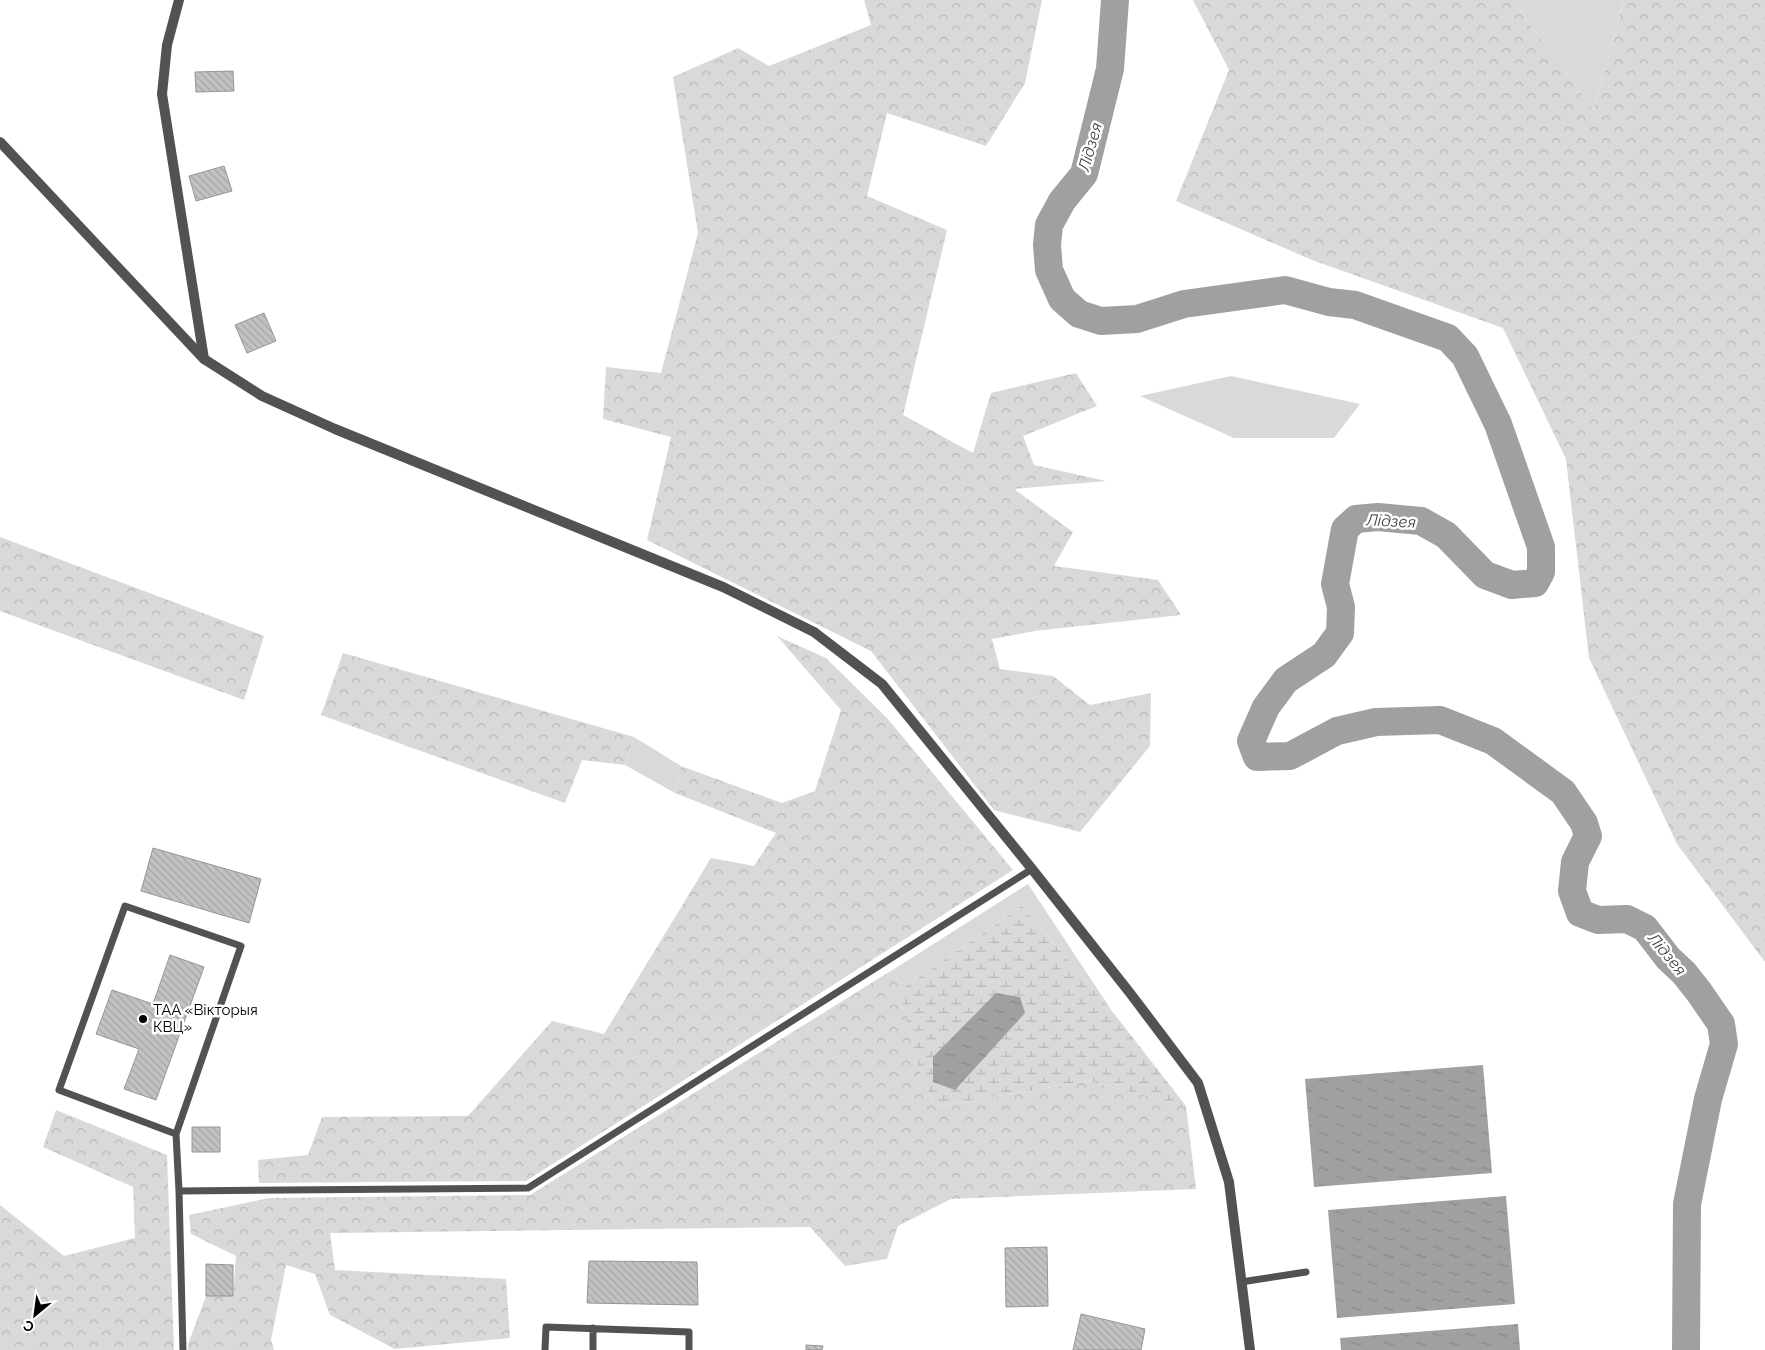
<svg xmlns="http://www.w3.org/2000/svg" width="1765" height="1350" font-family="Raleway,sans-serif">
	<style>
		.green { fill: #d9d9d9 }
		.forest { fill: url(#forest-crowns) }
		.wetland { fill: url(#wetland-marsh) }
		.water { fill: url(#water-ripples) }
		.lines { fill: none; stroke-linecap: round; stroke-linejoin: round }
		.river { stroke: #a0a0a0; stroke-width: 28 }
		.building { fill: url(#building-back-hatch); stroke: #969696 }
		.service { stroke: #525252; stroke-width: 7 }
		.minor { stroke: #525252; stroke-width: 10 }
		.tertiary { stroke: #525252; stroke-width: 10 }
		.poi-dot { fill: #000; stroke: #fff; stroke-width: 2 }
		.labels { text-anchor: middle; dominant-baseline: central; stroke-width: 5; stroke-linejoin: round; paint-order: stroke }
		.poi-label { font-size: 15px; fill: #000; stroke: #fff; text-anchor: start }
		.water-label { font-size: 16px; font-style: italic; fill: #414141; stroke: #fff }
	</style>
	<defs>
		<pattern id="forest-crowns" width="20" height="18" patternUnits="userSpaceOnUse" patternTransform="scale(1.25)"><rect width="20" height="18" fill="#d9d9d9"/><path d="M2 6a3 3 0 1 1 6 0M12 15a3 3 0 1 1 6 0" fill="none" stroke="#b8b8b8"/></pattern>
		<pattern id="wetland-marsh" width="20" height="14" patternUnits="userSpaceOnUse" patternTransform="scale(1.25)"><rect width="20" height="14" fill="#d9d9d9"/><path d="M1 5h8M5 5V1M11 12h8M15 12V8" fill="none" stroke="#b8b8b8"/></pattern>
		<pattern id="water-ripples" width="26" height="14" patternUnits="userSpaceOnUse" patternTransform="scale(1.25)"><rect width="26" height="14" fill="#a0a0a0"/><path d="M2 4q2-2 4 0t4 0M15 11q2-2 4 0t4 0" fill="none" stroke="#888"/></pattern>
		<pattern id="building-back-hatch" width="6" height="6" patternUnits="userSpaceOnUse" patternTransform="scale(1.25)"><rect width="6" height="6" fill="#c2c2c2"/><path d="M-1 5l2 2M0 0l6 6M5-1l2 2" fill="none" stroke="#a5a5a5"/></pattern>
	</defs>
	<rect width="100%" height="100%" fill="#fff"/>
	<!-- green -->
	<path class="green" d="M1512,0h112l-30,110z
		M1231,376l129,28 -26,34h-100l-94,-42z
		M634,737l47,29 -6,27 -50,-28z
		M1028,884l84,127 -90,-105 -123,85 -5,-22z"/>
	<!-- forest -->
	<path class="forest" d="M864,0h178l-17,83 -39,63 -99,-33 -20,83 80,34 -44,185 70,38 18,-60 85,-20 21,33 -74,30 11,29 72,16 -92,8 59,43 -19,34 104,14 23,35 -146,16 -43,8 8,30 53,7 37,29 61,-12 -1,53 -70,86 -86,-22 -123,-159 -224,-111 24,-103 -68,-18 3,-52 55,6 37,-140 -25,-156 65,-29 31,18 102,-41z
		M1193,0h319l82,110 30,-110h141v962l-88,-118 -88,-186 -23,-199 -63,-131 -191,-68 -136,-59 53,-131z
		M0,537l264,99 -20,64 -244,-89z
		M777,636l49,22 62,61 125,151 -487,311 -267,2 -1,-23 50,-5 14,-38 146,-1 84,-95 52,13 107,-176 43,8 22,-33 -101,-40 6,-27 101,37 33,-12 26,-81z
		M343,653l291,84 -9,28 -43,-5 -17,43 -244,-88z
		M894,969l24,97 16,41 154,-26 98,25 10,83 -245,10 -53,27 -11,33 -42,7 -35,-39 -480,6 5,37 171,9 4,59 -115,11 -65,-34 -15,-41 -29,-9 -15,75 3,10h-86v-6l18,-48h27l3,-40 -45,-22 -2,-19 80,-17 261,-3z
		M56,1110l111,45 7,195h-174v-145l64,51 71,-18 -2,-51 -90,-40z"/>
	<!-- wetland -->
	<path class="wetland" d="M1022,906l90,105 74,95 -98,-25 -154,26 -16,-41 -19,-75z"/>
	<!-- water -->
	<path class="water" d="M996,993l24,4 5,16 -70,77 -22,-8v-25z
		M1483,1065l9,108 -178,14 -9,-108z
		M1506,1196l9,108 -178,14 -9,-108z
		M1518,1324l2,26h-179l-1,-12z"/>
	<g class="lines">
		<!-- river -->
		<path class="river" d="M1115,0l-5,69 -26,105 -22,27 -13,24 -2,20 2,25 13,29 17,15 22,7 36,-2 47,-15 101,-14 44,12 26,3 93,33 17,18 33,68 43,123v25l-6,11 -23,2 -27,-10 -39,-40 -25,-14 -43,-4 -22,2 -11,10 -10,55 6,23 -1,26 -16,22 -38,25 -20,27 -15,34 6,16 33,-1 47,-25 39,-9 64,-2 53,21 70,51 21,31 4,13 -13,26 -3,29 8,22 18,7 29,-1 18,9 23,30 16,15 15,19 22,32 3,20 -16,55 -21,105 -1,146"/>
	</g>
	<!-- building -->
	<path class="building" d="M233,71l1,20 -38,1 -1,-20z
		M224,166l8,25 -36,10 -7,-25z
		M264,313l12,28 -29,12 -12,-28z
		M153,848l108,31 -12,44 -108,-32z
		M170,955l34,12 -48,133 -32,-11 15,-40 -43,-15 16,-44 41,14z
		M192,1127h28v25h-28z
		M1047,1247l1,59 -42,1 -1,-59z
		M589,1261l108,1 1,43 -111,-2z
		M206,1264l27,1v31h-27z
		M1081,1314l64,15 -4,21h-68z
		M806,1345l17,1 -1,4h-16z"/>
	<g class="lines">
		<!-- service -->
		<path class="service" d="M176,1134l-117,-44 66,-184 116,40 -65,188 3,57 4,159
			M179,1191l349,-3 504,-319
			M1241,1282l65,-10
			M593,1328v22
			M545,1350l1,-23 143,5v18"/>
		<!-- minor -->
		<path class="minor" d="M179,0l-12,45 -5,49 42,265"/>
		<!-- tertiary -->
		<path class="tertiary" d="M0,142l204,217 58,37 73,33 388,158 91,45 68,52 150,185 98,124 68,90 31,99 21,168"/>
	</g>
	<!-- markers -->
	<circle class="poi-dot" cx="143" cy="1019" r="5"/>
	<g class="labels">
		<!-- poi labels -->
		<g class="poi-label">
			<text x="153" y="1010">ТАА «Вікторыя<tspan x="153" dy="17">КВЦ»</tspan></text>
		</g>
		<!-- water labels -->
		<g class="water-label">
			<text transform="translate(1090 147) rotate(-74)">Лідзея</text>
			<text transform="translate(1391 521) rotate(3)">Лідзея</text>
			<text transform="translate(1667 954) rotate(50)">Лідзея</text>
		</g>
	</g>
	<!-- north arrow -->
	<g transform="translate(35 1315) rotate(209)" stroke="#ffffff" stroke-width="4" paint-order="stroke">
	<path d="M0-4L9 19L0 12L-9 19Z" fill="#000000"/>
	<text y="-8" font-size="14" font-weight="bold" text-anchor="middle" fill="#000000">С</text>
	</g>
</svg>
